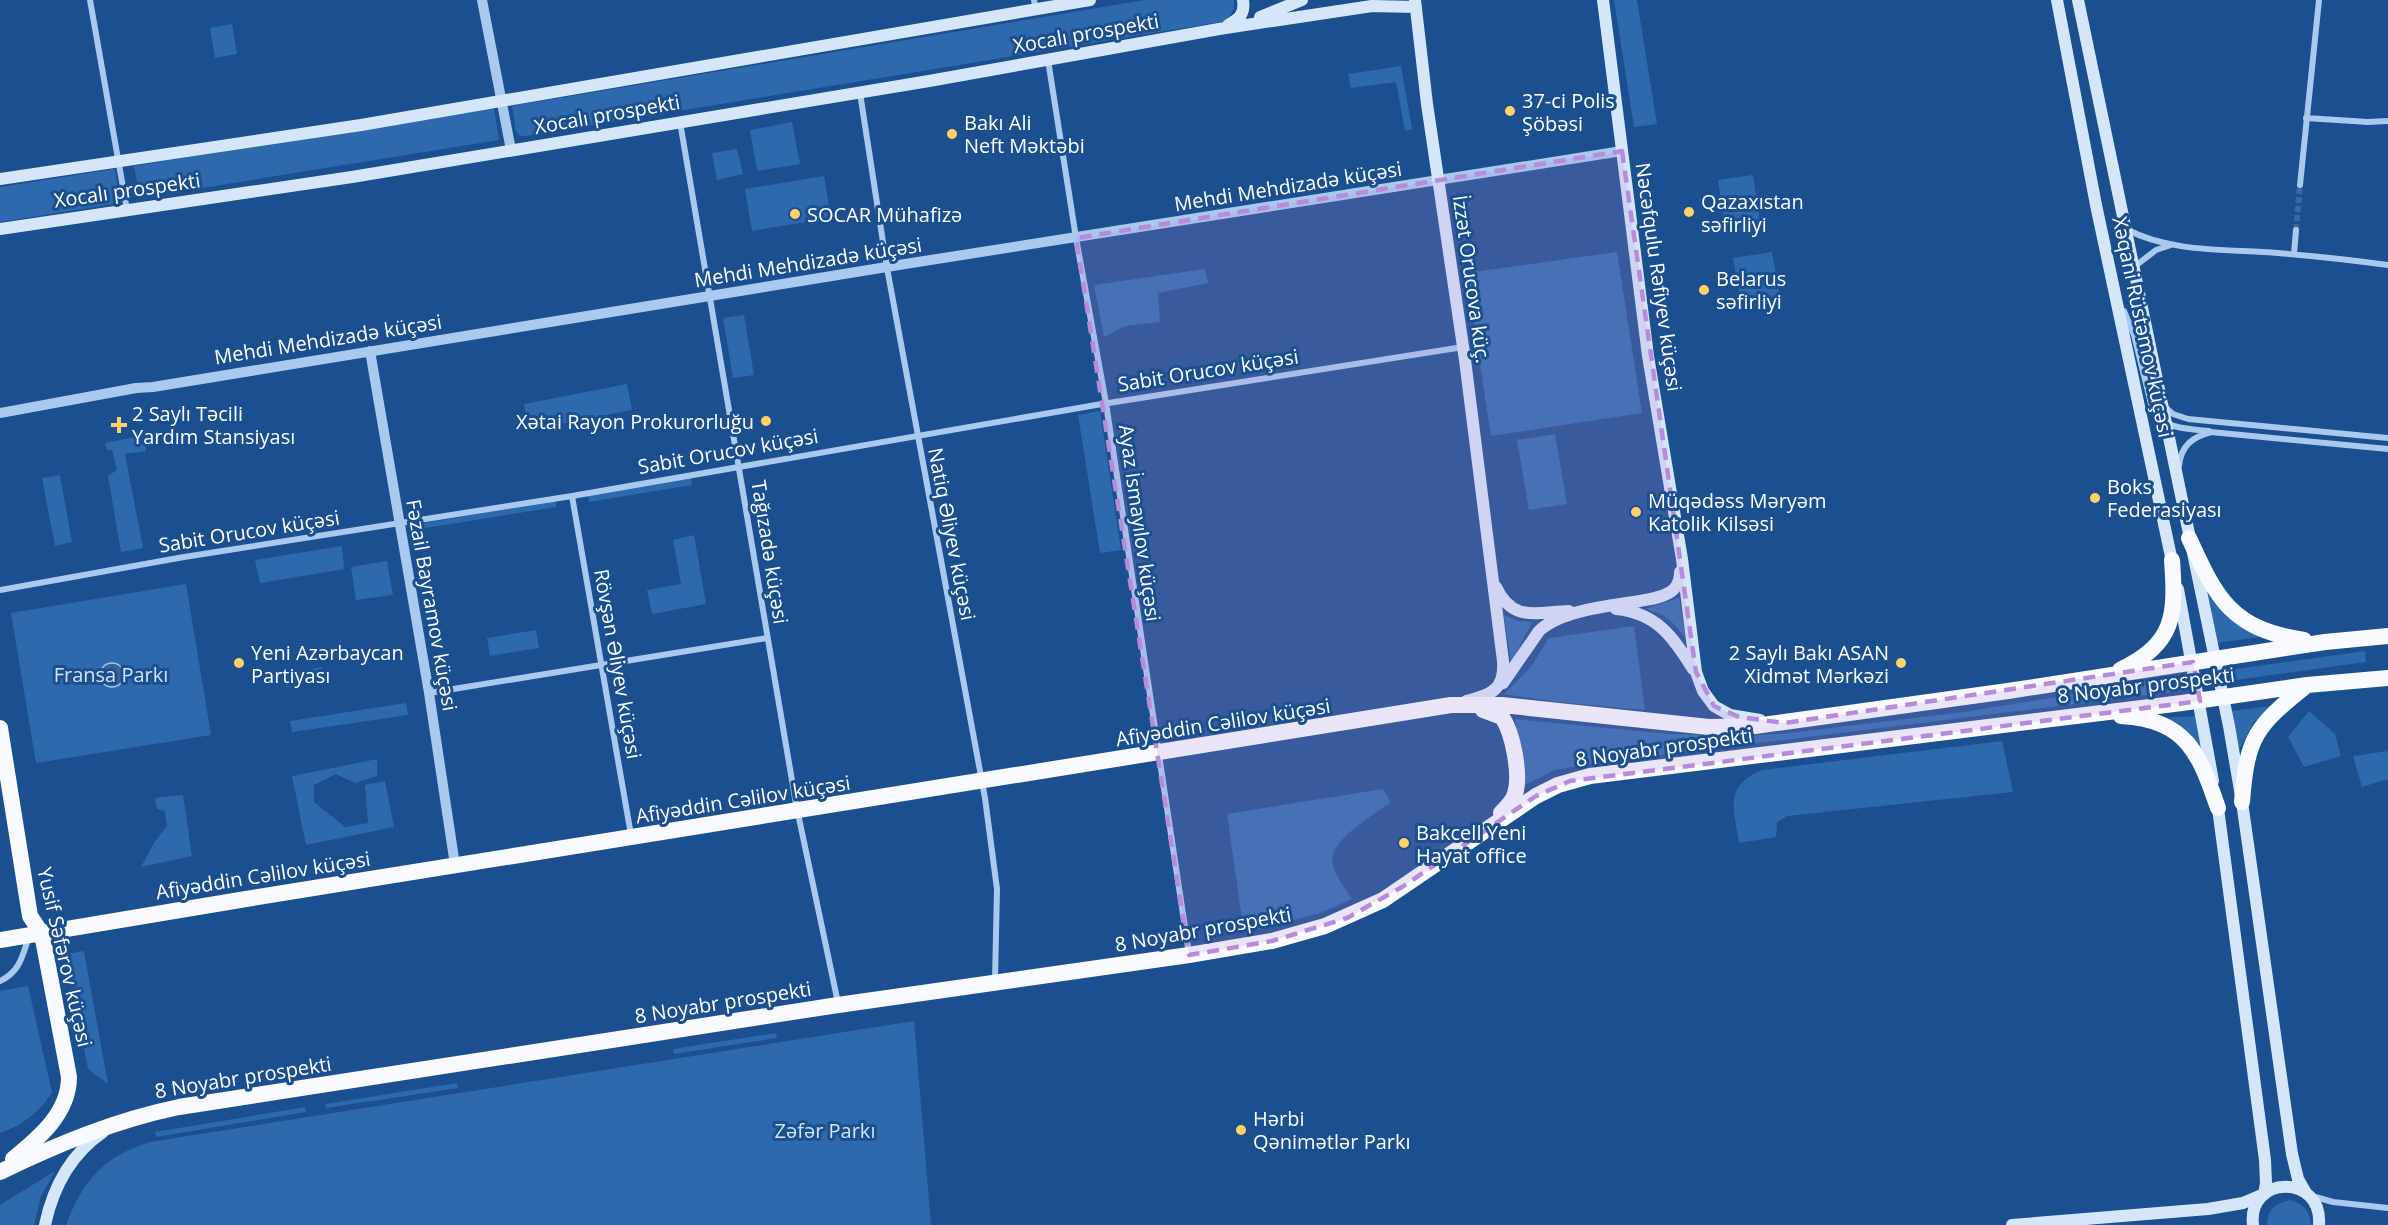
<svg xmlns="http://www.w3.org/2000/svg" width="2388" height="1225" font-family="'Open Sans',sans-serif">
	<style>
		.green { fill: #2e69ad }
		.water { fill: #3c6290; stroke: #9cc4f0; stroke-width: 1.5 }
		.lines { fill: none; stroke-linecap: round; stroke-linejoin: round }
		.minor-tunnel { stroke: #3d69a0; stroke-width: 6; stroke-dasharray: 6 3; stroke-linecap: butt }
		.minor { stroke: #a9c9ee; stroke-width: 6 }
		.tertiary { stroke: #a9c9ee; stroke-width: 10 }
		.secondary { stroke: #d6e6fa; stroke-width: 12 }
		.trunk { stroke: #f8faff; stroke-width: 16 }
		.marked { fill: #b68bdc; fill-opacity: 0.2; stroke: #b68bdc; stroke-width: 4.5; stroke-dasharray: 12 8; stroke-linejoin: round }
		.poi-dot { fill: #ffd166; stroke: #1b4f8f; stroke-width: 2 }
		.labels { text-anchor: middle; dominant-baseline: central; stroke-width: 6; stroke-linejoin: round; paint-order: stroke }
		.street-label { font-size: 20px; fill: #fff; stroke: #1b4f8f }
		.poi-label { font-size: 20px; fill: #fff; stroke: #1b4f8f; text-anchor: start }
		.park-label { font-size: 20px; fill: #cfe3fa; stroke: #1b4f8f }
	</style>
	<rect width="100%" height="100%" fill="#1b4f8f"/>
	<!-- green -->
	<path class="green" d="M1145,0h89v9l-8,12 -700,115h-6l-4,-5 -4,-25z
		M1614,0h23l20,124 -23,3z
		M232,24l5,30 -22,4 -5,-30z
		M1401,66l11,63 -7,2 -9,-49 -45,6 -3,-14z
		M494,108l5,32 -359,58 -6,-32z
		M792,122l8,42 -43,7 -7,-41z
		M737,149l6,25 -26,6 -5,-27z
		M115,169l5,34 -120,19v-35z
		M1753,175l8,53 -35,5 -8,-53z
		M824,176l7,42 -79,13 -7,-42z
		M1617,252l25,161 -151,23 -25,-163z
		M1772,252l9,52 -39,7 -9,-53z
		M1205,269l3,14 -50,10 2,29 -35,4 -21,11 -10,-52z
		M744,315l10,60 -21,3 -10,-60z
		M627,384l5,26 -103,20 -5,-26z
		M1100,411l21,139 -21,3 -22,-138z
		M1555,434l12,70 -38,6 -12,-70z
		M145,435l1,16 -21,3 18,94 -22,4 -13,-76 9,-6 -5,-20h-5l-2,-7z
		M60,475l12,67 -17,4 -13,-68z
		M691,477l1,8 -103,17 -1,-7z
		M556,501v6l-137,22v-5z
		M694,535l12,69 -54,10 -5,-24 34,-6 -8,-44z
		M342,546l2,23 -84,14 -5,-23z
		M387,561l6,34 -37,5 -5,-33z
		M186,584l25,151 -175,28 -25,-150z
		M2207,594l12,14 47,28 -48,7z
		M1679,598l7,41c-14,-19 -19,-24 -41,-30z
		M1504,615l13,6 15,1 -21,41z
		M1634,626l11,84 -87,-8 -54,-8 27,-27 18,-29z
		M536,630l3,18 -49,8 -3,-18z
		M2365,651l1,11 -137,19 -1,-11z
		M322,667l2,14 -38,6 -3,-13z
		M2185,676l3,14 -599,74 -34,6 -30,15 -10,-66 154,15 73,2 39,-2 183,-22z
		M406,703l2,12 -116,17 -2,-11z
		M2271,706l-18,17 -14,27 -8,-39z
		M2309,711l26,23 6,22 -37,11 -16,-30z
		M2196,716l7,38 -45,-36z
		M2002,741l11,51 -226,24 -10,6 -1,15 -37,6c-5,-35 -16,-56 23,-73z
		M2388,751v28l-26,8 -9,-31z
		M377,759v17l-22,7 -19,-9 -22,11v17l31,25 23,-4 -3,-38 20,-4 9,46 -88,18 -14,-69z
		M1383,789l8,13c-16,12 -66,40 -58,64 3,11 13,23 19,33l-32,14 -76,20 -17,-119z
		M183,795l9,61 -51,11 14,-26 12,-15 -2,-15 -8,-2 -2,-11z
		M84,951l24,133 -20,-15 -21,-115z
		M28,986l24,106c-10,18 -32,35 -52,41v-142z
		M914,1021l17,204h-865c17,-45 37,-68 84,-83z
		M776,1033l1,5 -103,16 -1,-5z
		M457,1083l1,5 -132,20 -1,-4z
		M305,1107l1,5 -150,25 -1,-5z
		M55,1171l-14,25 -7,29h-34v-20z
		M2290,1200c14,4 20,11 21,25h-44c0,-15 8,-22 23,-25z"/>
	<!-- water -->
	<path class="water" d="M100 675a12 12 0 1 1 24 0a12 12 0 1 1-24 0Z"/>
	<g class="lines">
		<!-- minor-tunnel -->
		<path class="minor-tunnel" d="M2296,230l4,-45"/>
		<!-- minor -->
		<path class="minor" d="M90,0l37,210
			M1034,0l2,9
			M1048,60l28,178 30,165 83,551
			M860,93l27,175 98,530 12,91 -2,91
			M2306,118l62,4 20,-1
			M680,122l116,682 42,199
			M2300,185l19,-185
			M2126,229c45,24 102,20 152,24 37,3 73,7 110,12
			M2294,254l2,-24
			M2134,267l22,-17 15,-5
			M2124,311l10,24 19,77c13,17 36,17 56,19
			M2165,407l8,7 15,5 200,19
			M2179,466c2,-21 14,-29 32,-34l177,17
			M572,496l59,339
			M0,590l184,-33 388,-61 524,-91 367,-58
			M429,693l338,-55
			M0,981c19,-9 22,-23 28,-42
			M2312,1196l21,6 55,6"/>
		<!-- tertiary -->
		<path class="tertiary" d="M482,0l29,150
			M370,351l59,342 26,172
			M0,413l136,-25 17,-1 752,-123 717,-113"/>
		<!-- secondary -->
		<path class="secondary" d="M1415,0l12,104 38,256 38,301c2,28 -11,34 -37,40
			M1603,0l45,356 34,203 14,113 7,19 11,15 16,9 30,5
			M2057,0l39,205 77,361
			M2078,0l151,726 13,76 50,352 6,25 8,14
			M1260,17l42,-17
			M1228,25c12,-6 17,-12 15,-25
			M0,179l361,-54 729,-125
			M0,229l352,-52 577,-96 290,-52 153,-23 44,1
			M1496,587c17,36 40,25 73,24
			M2178,589l35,192
			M1616,609c41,4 57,28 77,60
			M1503,683l36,-52c22,-21 71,-25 101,-30 11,-2 26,-4 34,-12 5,-5 6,-11 6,-17
			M45,1225c8,-38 26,-71 58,-93
			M2012,1225l196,-16 35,-6 21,-9 2,-11 -1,-23 -48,-359
			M2253,1225c-6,-50 70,-52 66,0"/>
		<!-- trunk -->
		<path class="trunk" d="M2189,538c28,62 43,91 115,102
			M2120,670c55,-27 56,-54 52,-110
			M1483,710l19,7c11,16 19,58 13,77 -2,7 -8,13 -14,19
			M2121,716c66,4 78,37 97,92
			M0,728l30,188 12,18 27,143c0,36 -30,61 -56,82
			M2242,802c5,-66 14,-76 64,-116
			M0,940l246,-41 1205,-194h51l207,22 46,-1 253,-35 317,-49 63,-6
			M0,1172c58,-28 116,-52 179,-65l659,-102 351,-50 83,-14 53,-15 58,-26 153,-104 22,-11 32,-9 592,-73 125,-18 81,-7"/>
	</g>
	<!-- marked area -->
	<path class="marked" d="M1622,151l74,521 18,34 25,11 46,6 408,-61 7,39 -630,80 -34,15 -134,91 -55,31 -75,23 -83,14 -113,-717z"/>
	<!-- markers -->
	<g class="poi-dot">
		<circle cx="1510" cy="111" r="6"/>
		<circle cx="952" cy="134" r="6"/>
		<circle cx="1689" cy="212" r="6"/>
		<circle cx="795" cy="214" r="6"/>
		<circle cx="1704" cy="290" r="6"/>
		<circle cx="766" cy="421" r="6"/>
		<path d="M116 416h6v6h6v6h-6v6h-6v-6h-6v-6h6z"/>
		<circle cx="2095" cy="498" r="6"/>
		<circle cx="1636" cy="512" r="6"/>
		<circle cx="239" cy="663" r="6"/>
		<circle cx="1901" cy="663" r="6"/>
		<circle cx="1404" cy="843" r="6"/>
		<circle cx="1241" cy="1130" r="6"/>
	</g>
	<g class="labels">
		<!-- street labels -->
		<g class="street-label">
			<text transform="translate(1086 33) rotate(-10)">Xocalı prospekti</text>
			<text transform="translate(607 114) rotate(-10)">Xocalı prospekti</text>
			<text transform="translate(1288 186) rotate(-9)">Mehdi Mehdizadə küçəsi</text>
			<text transform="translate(127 190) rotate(-8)">Xocalı prospekti</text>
			<text transform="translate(808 262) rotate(-9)">Mehdi Mehdizadə küçəsi</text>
			<text transform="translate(1659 277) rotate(82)">Nəcəfqulu Rəfiyev küçəsi</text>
			<text transform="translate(1472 279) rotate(82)">İzzət Orucova küç.</text>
			<text transform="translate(2143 327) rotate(78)">Xəqani Rüstəmov küçəsi</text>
			<text transform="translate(328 339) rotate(-9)">Mehdi Mehdizadə küçəsi</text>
			<text transform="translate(1208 370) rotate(-9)">Sabit Orucov küçəsi</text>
			<text transform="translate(728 451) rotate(-10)">Sabit Orucov küçəsi</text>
			<text transform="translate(1140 523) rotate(82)">Ayaz İsmayılov küçəsi</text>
			<text transform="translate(249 531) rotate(-9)">Sabit Orucov küçəsi</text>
			<text transform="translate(952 534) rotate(79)">Natiq Əliyev küçəsi</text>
			<text transform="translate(770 552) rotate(81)">Tağızadə küçəsi</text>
			<text transform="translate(432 605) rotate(80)">Fəzail Bayramov küçəsi</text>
			<text transform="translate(618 664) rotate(80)">Rövşən Əliyev küçəsi</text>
			<text transform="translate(2146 685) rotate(-7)">8 Noyabr prospekti</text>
			<text transform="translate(1223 722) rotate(-9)">Afiyəddin Cəlilov küçəsi</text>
			<text transform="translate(1664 747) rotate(-8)">8 Noyabr prospekti</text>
			<text transform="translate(743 799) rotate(-9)">Afiyəddin Cəlilov küçəsi</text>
			<text transform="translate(263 875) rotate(-9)">Afiyəddin Cəlilov küçəsi</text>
			<text transform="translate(1203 929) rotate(-10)">8 Noyabr prospekti</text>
			<text transform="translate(65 957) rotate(77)">Yusif Səfərov küçəsi</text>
			<text transform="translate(723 1002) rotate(-9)">8 Noyabr prospekti</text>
			<text transform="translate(243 1077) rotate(-9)">8 Noyabr prospekti</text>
		</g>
		<!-- poi labels -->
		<g class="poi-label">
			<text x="1522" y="100">37-ci Polis<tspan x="1522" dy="23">Şöbəsi</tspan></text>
			<text x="964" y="122">Bakı Ali<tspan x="964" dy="23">Neft Məktəbi</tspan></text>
			<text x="1701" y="201">Qazaxıstan<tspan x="1701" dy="23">səfirliyi</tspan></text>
			<text x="807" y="214">SOCAR Mühafizə</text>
			<text x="1716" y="278">Belarus<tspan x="1716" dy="23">səfirliyi</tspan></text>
			<text x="132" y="413">2 Saylı Təcili<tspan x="132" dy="23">Yardım Stansiyası</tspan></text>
			<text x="754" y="421" text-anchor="end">Xətai Rayon Prokurorluğu</text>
			<text x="2107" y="486">Boks<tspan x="2107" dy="23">Federasiyası</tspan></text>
			<text x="1648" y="500">Müqədəss Məryəm<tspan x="1648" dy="23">Katolik Kilsəsi</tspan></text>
			<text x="251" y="652">Yeni Azərbaycan<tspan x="251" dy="23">Partiyası</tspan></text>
			<text x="1889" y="652" text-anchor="end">2 Saylı Bakı ASAN<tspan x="1889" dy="23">Xidmət Mərkəzi</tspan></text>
			<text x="1416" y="832">Bakcell Yeni<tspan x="1416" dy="23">Hayat office</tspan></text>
			<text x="1253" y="1118">Hərbi<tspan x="1253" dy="23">Qənimətlər Parkı</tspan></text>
		</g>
		<!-- park labels -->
		<g class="park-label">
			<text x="111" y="674">Fransa Parkı</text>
			<text x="825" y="1130">Zəfər Parkı</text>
		</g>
	</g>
</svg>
